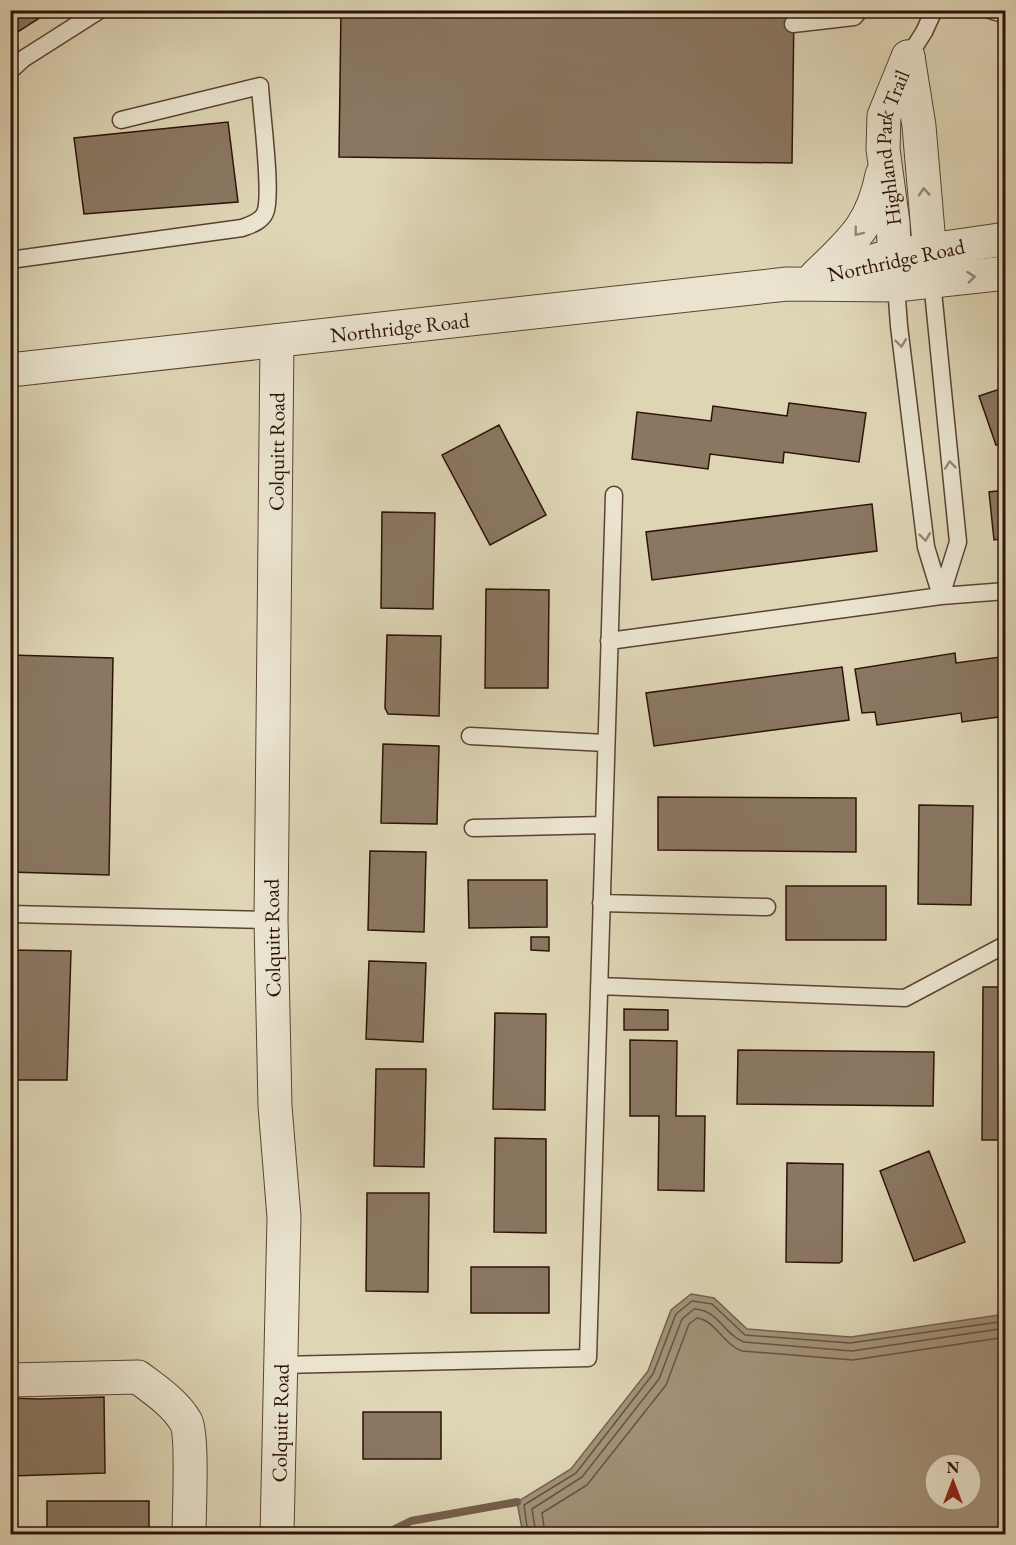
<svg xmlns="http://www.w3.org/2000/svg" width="1016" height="1545" font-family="'EB Garamond',serif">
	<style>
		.water { fill: #a2937a; stroke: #745f4c; stroke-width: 1.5; fill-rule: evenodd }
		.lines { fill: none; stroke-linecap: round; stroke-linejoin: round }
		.shore { stroke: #685241; stroke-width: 1.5 }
		.stream { stroke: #745f4c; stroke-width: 8 }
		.building { fill: #8a7762; stroke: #2e1208; stroke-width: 1.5 }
		.service-casing { stroke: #5a4333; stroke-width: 19 }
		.minor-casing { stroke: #5a4333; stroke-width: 35 }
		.tertiary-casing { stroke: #5a4333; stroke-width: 35 }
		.service { stroke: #eae4cf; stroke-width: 16 }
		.minor { stroke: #eae4cf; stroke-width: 33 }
		.tertiary { stroke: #eae4cf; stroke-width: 33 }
		.oneway { stroke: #958675 }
		.labels { text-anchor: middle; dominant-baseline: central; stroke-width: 4.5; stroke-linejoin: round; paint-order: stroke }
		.street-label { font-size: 21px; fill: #2e1208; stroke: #eae4cf }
	</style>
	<rect width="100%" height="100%" fill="#ded5b5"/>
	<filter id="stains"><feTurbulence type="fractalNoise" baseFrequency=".00333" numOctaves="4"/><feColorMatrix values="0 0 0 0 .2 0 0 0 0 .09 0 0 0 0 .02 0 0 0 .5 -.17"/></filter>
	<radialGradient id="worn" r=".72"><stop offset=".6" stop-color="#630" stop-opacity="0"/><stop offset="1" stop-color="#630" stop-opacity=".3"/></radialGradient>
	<!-- water -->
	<path class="water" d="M691,1294l23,4 33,31 104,8 154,-23v220h-482l-6,-32 54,-33 77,-98 23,-61zM935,1464h36v36h-36z"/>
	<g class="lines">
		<!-- shore -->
		<path class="shore" d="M528,1534l-4,-29 52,-32 77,-99 23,-60 16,-13 20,3 33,31 105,8 156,-22
			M536,1534l-4,-25 50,-32 77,-98 23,-60 12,-10c25,1 29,25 50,33l108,9 154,-23
			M545,1534l-3,-21 45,-28 79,-100 23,-61 8,-6c18,2 27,27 45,33l111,9 153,-23"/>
		<!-- stream -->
		<path class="stream" d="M385,1534l26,-13 106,-19"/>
	</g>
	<!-- building -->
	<path class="building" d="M10,10h42l-42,27z
		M341,10h453l-2,153 -453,-6z
		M228,122l10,80 -154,12 -10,-76z
		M1006,387v55l-10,3 -17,-49z
		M789,403l77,10 -7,49 -75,-10 -1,11 -73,-9 -2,15 -76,-10 5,-47 74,9 2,-15 74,10z
		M499,425l47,90 -56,30 -48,-90z
		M1006,490v48l-12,2 -5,-48z
		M872,504l5,47 -225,29 -6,-48z
		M382,512l53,1 -2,96 -52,-1z
		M486,589l63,1 -1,98h-63z
		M387,635l54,1 -2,80 -51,-2 -3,-6z
		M955,653l1,10 44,-6 6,40v19l-44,6 -1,-9 -84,12 -2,-13 -13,1 -7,-44z
		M10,655l103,3 -4,217 -99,-3z
		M842,667l7,53 -195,26 -8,-53z
		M383,744l56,2 -2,78 -56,-1z
		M658,797l198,1v54l-198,-2z
		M919,805l54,1 -2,99 -53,-1z
		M370,851l56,1 -2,80 -56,-2z
		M468,880h79v47l-78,1z
		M786,886h100v54h-100z
		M531,937h18v14l-18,-1z
		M10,950l61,1 -4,129h-57z
		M369,961l57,2 -3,79 -57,-3z
		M983,987h23v153h-24z
		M624,1009l44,1v20h-44z
		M495,1013l51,1 -1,96 -52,-1z
		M630,1040l47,1 -1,75h29l-1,75 -46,-1 1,-74h-29z
		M738,1050l196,2 -1,54 -196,-2z
		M376,1069h50l-2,98 -50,-1z
		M495,1138l51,1v94l-52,-1z
		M929,1151l36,91 -51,19 -34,-90z
		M787,1163l56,1 -1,97 -3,2 -53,-1z
		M367,1193h62l-1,99 -62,-1z
		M471,1267h78v46h-78z
		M104,1397l1,76 -95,3v-78l30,1z
		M363,1412h78v47h-78z
		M47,1501h102v33h-102z"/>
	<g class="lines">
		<!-- service casing -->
		<g class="service-casing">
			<path id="service" d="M990,10l16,5
				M793,24l61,-7 6,-7
				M908,57l16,-25 10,-22
				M10,71l13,-12 77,-49
				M10,260l232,-32c8,-3 19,-6 23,-15 8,-17 -4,-103 -5,-127l-139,34
				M896,285l3,41 27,221 15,49 17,-54 -26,-261
				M609,641l332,-45 65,-5
				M470,736l136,7
				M473,828l131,-3
				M601,903l166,4
				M10,914l261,6
				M599,986l306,12 96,-51h5
				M280,1365l308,-7 26,-863"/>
		</g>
		<!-- minor casing -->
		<g class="minor-casing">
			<g id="minor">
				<path d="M908,57l11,69 13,153"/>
				<path d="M816,276c35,-34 56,-50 66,-101"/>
				<path id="s1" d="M896,284l-3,-61 -10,-74 1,-33 24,-59"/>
				<path d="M10,1380l128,-3c17,13 37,26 48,45 7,14 3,92 3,112"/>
			</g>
		</g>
		<!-- tertiary casing -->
		<g class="tertiary-casing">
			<g id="tertiary">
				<path d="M829,273l66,-18 111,-16"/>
				<path id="s2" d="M10,370l777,-86 109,1 110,-12"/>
				<path id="s3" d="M277,1534l7,-317 -9,-111 -4,-186 6,-579"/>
			</g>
		</g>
		<!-- service -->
		<use href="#service" class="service"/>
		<!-- minor -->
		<use href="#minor" class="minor"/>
		<!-- tertiary -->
		<use href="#tertiary" class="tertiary"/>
	</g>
	<!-- one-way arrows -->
	<defs><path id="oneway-chevron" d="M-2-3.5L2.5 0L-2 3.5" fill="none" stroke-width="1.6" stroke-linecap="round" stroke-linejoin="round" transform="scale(1.5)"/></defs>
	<g class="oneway">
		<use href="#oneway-chevron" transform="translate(924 192) rotate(-94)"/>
		<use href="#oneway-chevron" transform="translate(858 232) rotate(128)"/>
		<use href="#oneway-chevron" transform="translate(971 277) rotate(-6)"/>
		<use href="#oneway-chevron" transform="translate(901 343) rotate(83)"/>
		<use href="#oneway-chevron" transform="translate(950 465) rotate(-96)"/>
		<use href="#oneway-chevron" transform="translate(925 537) rotate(83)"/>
	</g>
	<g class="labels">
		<!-- street labels -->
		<g class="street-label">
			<text stroke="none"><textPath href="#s1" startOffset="138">Highland Park Trail</textPath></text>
			<text transform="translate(896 260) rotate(-12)">Northridge Road</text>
			<text stroke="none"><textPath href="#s2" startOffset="392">Northridge Road</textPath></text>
			<text stroke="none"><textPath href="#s3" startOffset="1083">Colquitt Road</textPath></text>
			<text transform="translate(272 938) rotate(-91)">Colquitt Road</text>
			<text stroke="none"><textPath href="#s3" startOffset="111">Colquitt Road</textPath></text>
		</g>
	</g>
	<!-- margin -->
	<rect width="1016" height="1545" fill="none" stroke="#ded5b5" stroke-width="36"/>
	<rect x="12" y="12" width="992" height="1521" fill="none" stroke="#2e1208" stroke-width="3"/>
	<rect x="18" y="18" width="980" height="1509" fill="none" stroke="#2e1208" stroke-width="1.5"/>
	<!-- north arrow -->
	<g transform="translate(953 1482)"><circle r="28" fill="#eae4cf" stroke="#9f907f" stroke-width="1.5"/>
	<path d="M0-4.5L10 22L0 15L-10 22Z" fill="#8f2418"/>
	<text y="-9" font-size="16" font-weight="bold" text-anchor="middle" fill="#2e1208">N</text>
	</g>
	<rect width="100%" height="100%" filter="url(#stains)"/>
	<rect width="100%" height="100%" fill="url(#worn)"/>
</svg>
